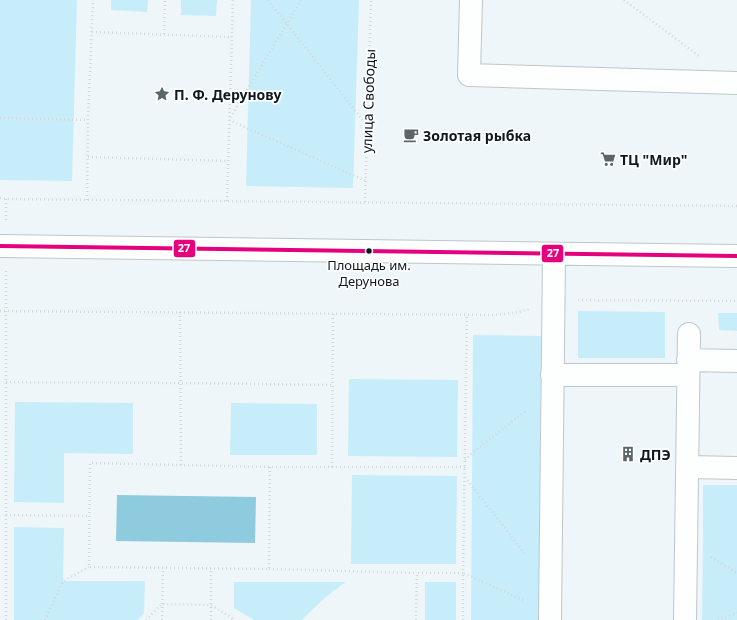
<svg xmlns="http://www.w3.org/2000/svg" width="737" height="620" font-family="'Noto Sans',sans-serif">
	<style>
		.green { fill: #c7edfa }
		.water { fill: #8fcbde }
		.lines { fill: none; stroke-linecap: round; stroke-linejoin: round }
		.minor-casing { stroke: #bec7ca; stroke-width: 24 }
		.path { stroke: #d4d6d8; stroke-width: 2.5; stroke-dasharray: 1 3; stroke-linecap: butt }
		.minor { stroke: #fdfefe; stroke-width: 22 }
		.bus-1-casing { stroke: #fff; stroke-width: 7 }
		.bus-1 { stroke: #e5007d; stroke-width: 4 }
		.bus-dot { fill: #0d191d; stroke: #fff; stroke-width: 1.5 }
		.labels { text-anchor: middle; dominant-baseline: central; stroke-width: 3.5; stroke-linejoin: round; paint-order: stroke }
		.bus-label { font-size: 13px; fill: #0d191d; stroke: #fff }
		.poi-label { font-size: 14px; font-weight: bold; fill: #0d191d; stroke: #fff; text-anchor: start }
		.street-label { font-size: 14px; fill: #0d191d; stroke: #fff }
		.line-badge { stroke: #fff; stroke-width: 1.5 }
		.badge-label { font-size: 11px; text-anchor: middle; font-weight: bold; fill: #fff }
	</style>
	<rect width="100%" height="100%" fill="#eff6f9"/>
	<!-- green -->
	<path class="green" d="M0,0h77l-5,181 -72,-1z
		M111,0h37l-1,12 -36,-2z
		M181,0h36l-1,16 -35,-1z
		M251,0h108l-6,188 -107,-2z
		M578,311l87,1v46h-87z
		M718,313h19v18l-18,-1z
		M473,335l68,1 -2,284h-68z
		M349,379l109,1 -1,77 -109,-1z
		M15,402l118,1v51l-69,-1v50l-50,-1z
		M231,403l86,1v51h-87z
		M352,475l105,1 -1,88h-105z
		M703,485h34v135h-35l1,-82z
		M14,527l50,1 -1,53h82l-1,32 -6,7h-124z
		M234,582h112c-16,10 -30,24 -44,38h-48l-20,-12z
		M425,582h31v38h-31z"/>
	<!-- water -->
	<path class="water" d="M117,495l139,2 -1,46 -139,-2z"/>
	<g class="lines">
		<!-- minor casing -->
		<g class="minor-casing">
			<path id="minor" d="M471,0l-2,75 268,8
				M0,246l737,10
				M688,360l49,1
				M552,375h136
				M688,467l49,1
				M550,620l4,-366
				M685,620l4,-286"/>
		</g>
		<!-- path -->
		<path class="path" d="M268,0l100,127
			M301,0l-72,120 137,61
			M624,0l75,56
			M92,32l139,5
			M164,34l1,-34
			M0,118l88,2
			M88,157l140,4
			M0,198l6,1 731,7
			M6,199v22
			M87,200l1,-80 5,-120
			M227,201l6,-201
			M365,202l6,-202
			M578,300l159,1
			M0,311l495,4 23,-3 12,-3
			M180,312l1,153
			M6,382l175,1 151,2
			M465,460l7,-7 55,-43
			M270,467l-1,102 -180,-2 1,-104 180,4h195
			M332,467l1,-154
			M465,477l60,77
			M6,515l83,1
			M711,557l26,16
			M269,569l148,4
			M6,620v-350
			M45,620l18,-39 26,-14
			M146,620l16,-16 49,1 24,15
			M162,620l1,-52
			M211,620v-52
			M416,620l1,-47h46l4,-259
			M463,620v-47l62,28
			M718,620l19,-7"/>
		<!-- minor -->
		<use href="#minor" class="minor"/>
		<!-- bus-1 casing -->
		<g class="bus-1-casing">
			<path id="bus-1" d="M0,246l737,10"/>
		</g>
		<!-- bus-1 -->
		<use href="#bus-1" class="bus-1"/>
	</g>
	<!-- icons -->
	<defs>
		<g id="sight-bare" transform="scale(1.2)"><path d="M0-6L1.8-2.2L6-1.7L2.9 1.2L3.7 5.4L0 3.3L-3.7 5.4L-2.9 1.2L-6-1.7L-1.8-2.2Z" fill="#5c666a" stroke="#fff" stroke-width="2.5" paint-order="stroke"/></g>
		<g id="cafe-bare" transform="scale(1.2)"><path d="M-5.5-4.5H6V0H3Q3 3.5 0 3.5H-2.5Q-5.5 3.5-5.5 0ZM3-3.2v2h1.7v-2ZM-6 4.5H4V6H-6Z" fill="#5c666a" stroke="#fff" stroke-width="2.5" paint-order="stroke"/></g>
		<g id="supermarket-bare" transform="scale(1.2)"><path d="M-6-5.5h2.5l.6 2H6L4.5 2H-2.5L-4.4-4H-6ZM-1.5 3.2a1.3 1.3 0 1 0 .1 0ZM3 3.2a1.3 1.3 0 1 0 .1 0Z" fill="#5c666a" stroke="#fff" stroke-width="2.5" paint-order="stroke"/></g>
		<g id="building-bare" transform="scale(1.2)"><path d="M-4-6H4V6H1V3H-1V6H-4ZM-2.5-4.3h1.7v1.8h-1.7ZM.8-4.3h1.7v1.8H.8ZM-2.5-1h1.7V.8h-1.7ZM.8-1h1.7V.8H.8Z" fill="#5c666a" stroke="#fff" stroke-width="2.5" paint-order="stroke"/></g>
	</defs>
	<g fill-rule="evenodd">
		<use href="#sight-bare" x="162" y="94"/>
		<use href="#cafe-bare" x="411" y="135"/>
		<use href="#supermarket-bare" x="608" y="159"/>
		<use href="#building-bare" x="628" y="454"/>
	</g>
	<!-- markers -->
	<circle class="bus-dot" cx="369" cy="251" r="3.5"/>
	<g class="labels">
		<!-- bus labels -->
		<g class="bus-label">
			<text x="369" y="265">Площадь им.<tspan x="369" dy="16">Дерунова</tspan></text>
		</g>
		<!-- poi labels -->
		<g class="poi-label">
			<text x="174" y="94">П. Ф. Дерунову</text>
			<text x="423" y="135">Золотая рыбка</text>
			<text x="620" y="159">ТЦ "Мир"</text>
			<text x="640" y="454">ДПЭ</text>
		</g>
		<!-- street labels -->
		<g class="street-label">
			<text transform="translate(368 101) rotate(-88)">улица Свободы</text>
		</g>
	</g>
	<g class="line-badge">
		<rect x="173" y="239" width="23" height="19" rx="4" fill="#e5007d"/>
		<rect x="541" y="244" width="23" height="19" rx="4" fill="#e5007d"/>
	</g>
	<g class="badge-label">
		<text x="184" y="252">27</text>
		<text x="553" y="257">27</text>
	</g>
</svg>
